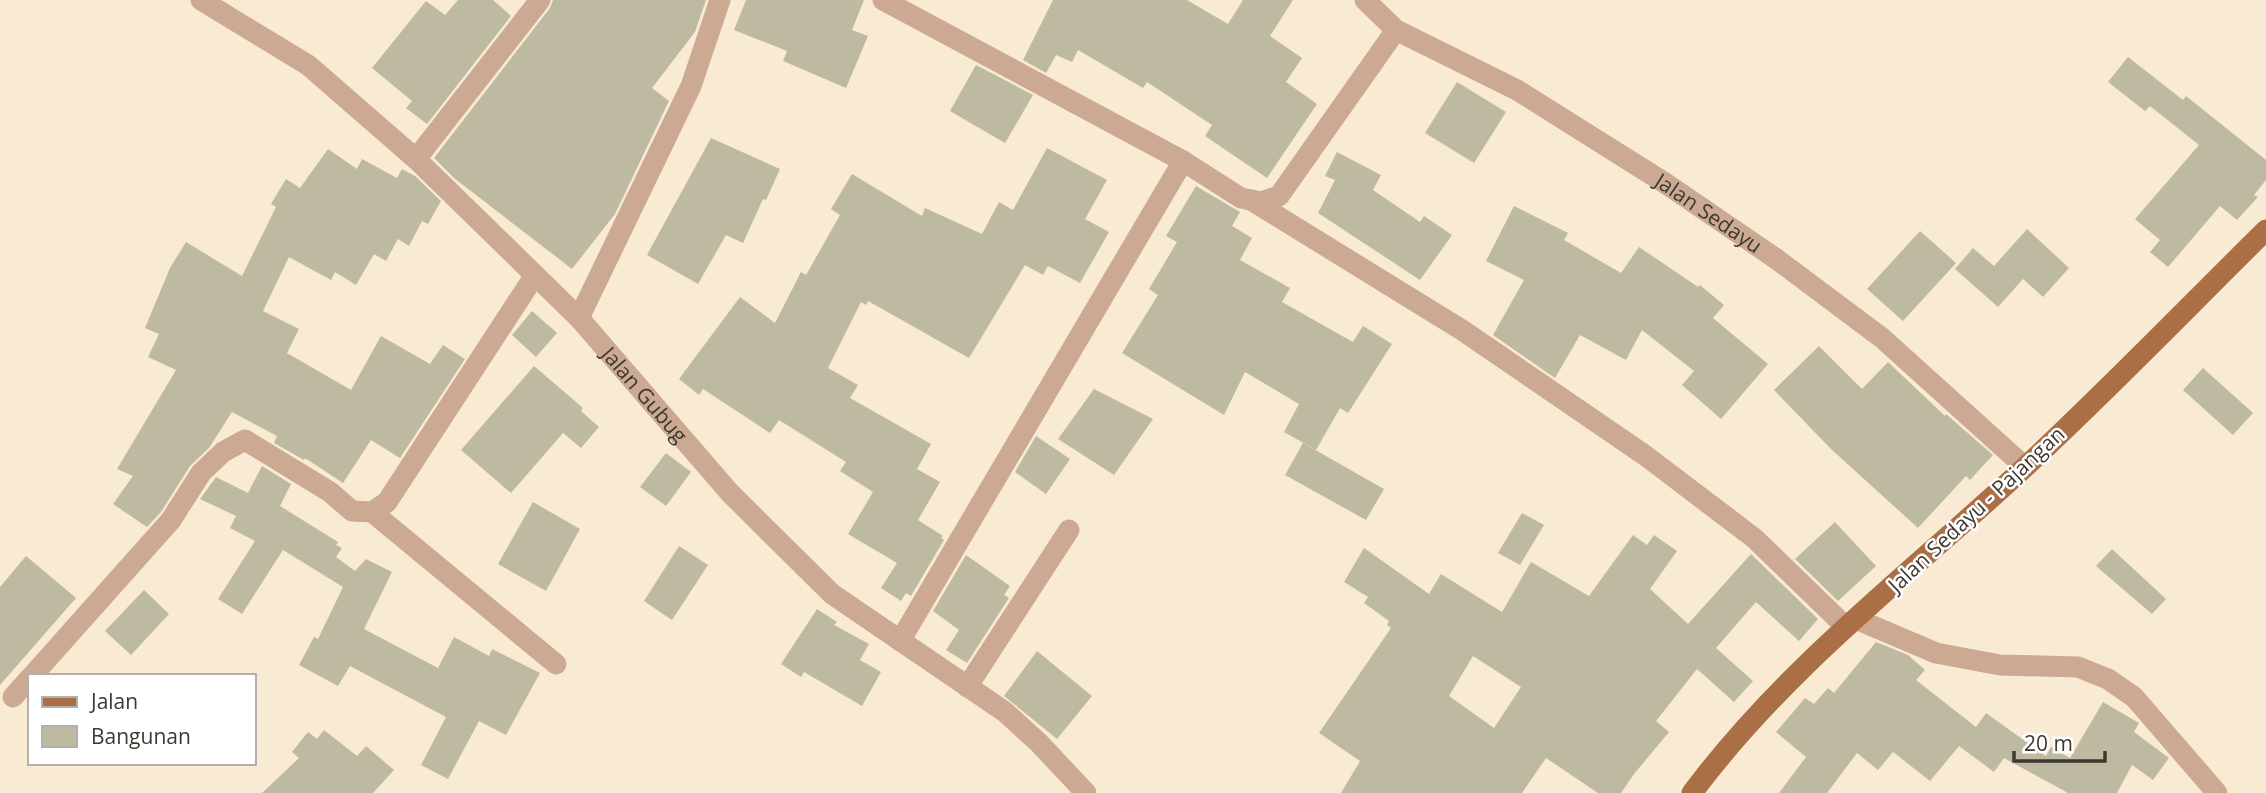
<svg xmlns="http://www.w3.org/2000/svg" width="2266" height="793" font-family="'Open Sans',sans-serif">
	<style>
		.building { fill: #bebaa2; fill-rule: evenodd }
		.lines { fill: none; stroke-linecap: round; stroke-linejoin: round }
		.street { stroke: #cba993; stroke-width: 21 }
		.primary { stroke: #ab6f46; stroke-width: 21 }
		.labels { text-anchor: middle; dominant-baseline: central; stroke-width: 5; stroke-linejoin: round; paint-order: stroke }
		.street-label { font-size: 21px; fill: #3e3830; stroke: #fff }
	</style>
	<rect width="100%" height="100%" fill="#f9ead4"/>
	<!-- building -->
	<path class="building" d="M458,0h35l18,16 -84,108 -21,-16 6,-7 -40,-33 54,-67 19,14z
		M553,0h153l-11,32 -43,56 17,13 -54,113 -43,55 -118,-91 -20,-20 116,-150z
		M746,0h118l-12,30 16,6 -22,52 -63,-27 4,-10 -53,-21z
		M1053,0h134l41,24 15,-24h50l-23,36 32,22 -16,24 31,22 -50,74 -62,-42 7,-11 -65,-43 -4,6 -65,-38 -6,12 -16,-7 -10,18 -23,-13z
		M2128,57l55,43 3,-4 80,64v20l-12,15 4,2 -21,23 -17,-14 -52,61 -18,-15 10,-12 -25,-21 64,-74 -49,-39 -5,5 -37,-29z
		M976,65l57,30 -28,48 -55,-32z
		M1457,82l49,30 -32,51 -49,-30z
		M711,138l69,31 -14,31 -3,-1 -20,44 -17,-8 -28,49 -51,-29z
		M1047,148l60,32 -22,39 24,13 -29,51 -32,-17 -5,9 -18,-10 -56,93 -101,-57 -2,4 -5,-3 -33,66 30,17 -8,13 81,46 -14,25 23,13 -22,38 25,16 -2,2 3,2 -33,56 -5,-3 -5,8 -20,-13 16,-25 -49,-29 25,-42 -33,-21 6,-9 -67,-42 -9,13 -67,-44 -4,6 -20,-16 61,-82 35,26 26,-51 5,3 34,-60 -9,-6 21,-35 70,42 3,-8 57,26 17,-32 14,8z
		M328,149l29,20 5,-10 35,19 5,-9 13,7 26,25 -13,23 -6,-3 -13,25 -11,-7 -12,22 -12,-7 -18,31 -21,-13 -4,8 -42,-23 -26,54 36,18 -12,24 64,37 30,-54 49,28 13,-19 22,14 -65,99 -29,-18 -28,43 -38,-25 -1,2 -30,-17 3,-7 -45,-24 -23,36 -19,18 -29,46 -14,15 -34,-23 20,-28 -16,-7 59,-99 -28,-13 11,-23 -14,-6 25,-60 16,-26 56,34 34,-69 -5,-3 15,-25 14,9z
		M1337,152l44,23 -8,15 47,32 4,-6 28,19 -32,45 -102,-67 17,-33 -10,-4z
		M1196,186l44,26 -8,14 20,12 -12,22 50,28 -8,14 71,40 10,-16 29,18 -44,69 -8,-5 -24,42 -32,-18 15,-28 -54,-32 -21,43 -102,-62 36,-58 -9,-6 28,-47 -11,-6z
		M1514,206l54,27 -4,7 57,33 18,-26 59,40 2,-2 24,20 -11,13 55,46 -47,55 -39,-34 12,-14 -52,-41 -16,30 -46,-25 -25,43 -62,-43 31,-55 -38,-19z
		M2027,229l42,39 -26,29 -20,-18 -25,28 -43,-38 18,-21 21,18z
		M1920,231l36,32 -53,58 -36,-32z
		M532,311l25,22 -21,24 -24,-22z
		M1819,346l43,43 26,-27 57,54 1,-2 47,41 -23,25 -4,-4 -48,52 -87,-79 -57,-59z
		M534,366l49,42 -2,3 18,16 -18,21 -18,-15 -52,60 -50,-43z
		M2203,368l50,45 -20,22 -50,-45z
		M1094,389l59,30 -39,56 -56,-36z
		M1036,436l34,23 -24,35 -31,-22z
		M1303,443l81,46 -18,31 -81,-45z
		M666,453l25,19 -25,34 -26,-19z
		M262,466l29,18 -11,22 58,36 -2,3 6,3 -6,9 19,14 11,-12 26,13 -28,57 74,39 16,-31 35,19 3,-7 48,24 -34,62 -27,-14 -31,58 -27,-14 25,-48 -96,-51 -12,20 -39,-21 15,-28 4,2 25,-52 -60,-37 -41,64 -24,-15 37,-58 -25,-13 6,-12 -36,-17 16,-22 32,16z
		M533,502l47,27 -34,62 -48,-27z
		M1522,513l22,12 -24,40 -22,-12z
		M1835,522l41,44 -38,35 -43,-42z
		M1633,535l14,10 7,-10 23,16 -27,38 38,35 63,-70 67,65 -19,22 -43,-39 -40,46 37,33 -19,21 -37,-33 -41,52 13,11 -35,42 -13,19h-23l-52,-35 -24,35h-181l19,-32 -41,-28 72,-105 -4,-3 2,-4 -25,-18 4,-6 -24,-15 20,-34 65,46 12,-20 61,38 29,-50 58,34zM1473,656l48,31 -27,41 -45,-32z
		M679,546l29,19 -36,55 -28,-19z
		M2112,549l54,50 -14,15 -56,-48z
		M966,555l44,31 -6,9 5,3 -42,65 -21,-13 13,-20 -26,-19z
		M26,556l50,42 -76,87v-98z
		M144,590l25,24 -38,41 -26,-24z
		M817,609l20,13 -3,3 35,19 -9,16 21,12 -19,34 -58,-34 -3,5 -20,-13z
		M1876,642l32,13 17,15 -9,10 60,47 10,-14 60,43 5,-9 19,11 33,-56 36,21 -5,9 35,26 -16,22 -21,-15 -15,28h-49l-64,-35 -10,14 -35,-26 -29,35 -37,-29 -15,18 -21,-17 -30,40h-48l27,-36 -30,-25 29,-34 9,6 14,-16 6,5z
		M1037,651l55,45 -35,43 -53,-43z
		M324,730l33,26 9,-10 28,24 -21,23h-111l37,-35 -7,-6 16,-20 9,7z"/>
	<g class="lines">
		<!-- street -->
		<g class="street">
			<path id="s1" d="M201,0l107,65 108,94 163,159 151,175 102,101 173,118 34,31 47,50"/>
			<path d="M883,0l300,161 58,37 20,4 18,-6 117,-166"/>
			<path id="s2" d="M1365,0l31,30 121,60 148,93 110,75 107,80 143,129"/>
			<path d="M416,159l124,-159"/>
			<path d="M1251,200l211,130 184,126 108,82 92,89"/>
			<path d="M579,318l112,-232 29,-86"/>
			<path d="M372,512l184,152"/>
			<path d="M1856,619l80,34 64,12 78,2 30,12 26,18 83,96"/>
			<path d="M900,641l283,-480"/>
			<path d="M32,676l139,-156 30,-47 22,-21 22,-12 85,52 22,19 20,1 15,-10 148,-227"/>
			<path d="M967,687l102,-157"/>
			<path d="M13,697l17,-19"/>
		</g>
		<!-- primary -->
		<path class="primary" d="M1692,793c94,-126 218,-219 332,-325 83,-77 162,-159 242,-238"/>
	</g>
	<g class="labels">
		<!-- street labels -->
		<g class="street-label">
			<text stroke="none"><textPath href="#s2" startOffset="406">Jalan Sedayu</textPath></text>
			<text stroke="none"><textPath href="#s1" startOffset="597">Jalan Gubug</textPath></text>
			<text transform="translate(1976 509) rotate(-43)">Jalan Sedayu - Pajangan</text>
		</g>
	</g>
	<!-- legend -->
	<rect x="28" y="674" width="228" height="91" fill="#ffffff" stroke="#b2afac" stroke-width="2"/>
	<rect x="42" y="697" width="35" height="10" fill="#ab6f46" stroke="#b2afac" stroke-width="2"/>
	<text x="91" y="709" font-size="21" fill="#3e3830">Jalan</text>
	<rect x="42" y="726" width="35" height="21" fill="#bebaa2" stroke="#b2afac" stroke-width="2"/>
	<text x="91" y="744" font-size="21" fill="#3e3830">Bangunan</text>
	<!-- scale -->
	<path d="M2014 751v10h91v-10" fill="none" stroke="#3e3830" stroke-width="3.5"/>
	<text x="2024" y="751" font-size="21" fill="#3e3830" stroke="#ffffff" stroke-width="5" paint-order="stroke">20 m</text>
</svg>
